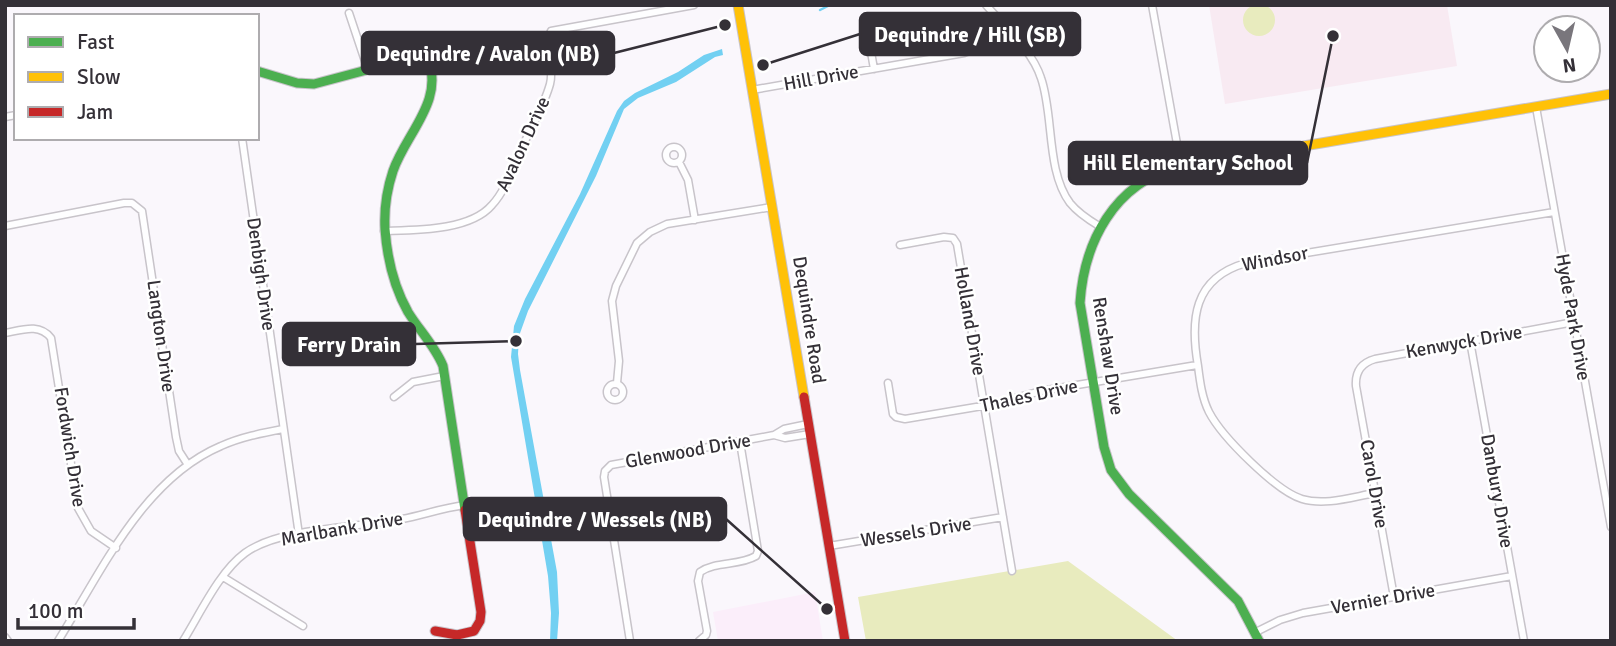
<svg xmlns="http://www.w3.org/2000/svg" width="1616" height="646" font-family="Signika,sans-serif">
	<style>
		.commercial { fill: #fbeefa }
		.education { fill: #f8eaf2 }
		.green { fill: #e8ebbe }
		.water { fill: #72d0f2 }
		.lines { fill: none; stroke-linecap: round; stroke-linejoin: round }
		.stream { stroke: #72d0f2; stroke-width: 2.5 }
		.street-casing { stroke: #c8c4ca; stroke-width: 9 }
		.fast-casing { stroke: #c8c4ca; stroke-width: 11 }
		.slow-casing { stroke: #c8c4ca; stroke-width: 11 }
		.jam-casing { stroke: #c8c4ca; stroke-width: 11 }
		.street { stroke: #fefeff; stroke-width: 6 }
		.fast { stroke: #4caf50; stroke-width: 9 }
		.slow { stroke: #ffc107; stroke-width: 9 }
		.jam { stroke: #c62828; stroke-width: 9 }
		.labels { text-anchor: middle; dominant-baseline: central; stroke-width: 5; stroke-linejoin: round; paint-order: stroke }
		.street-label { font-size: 19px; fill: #343037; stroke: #fff }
		.leader { fill: none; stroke: #343037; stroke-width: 2.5 }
		.callout-dot { fill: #343037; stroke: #fff; stroke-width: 2.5 }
		.callout { fill: #343037; stroke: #343037; stroke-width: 2.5 }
		.callout-label { font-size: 21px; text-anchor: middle; font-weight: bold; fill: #fff }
	</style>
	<rect width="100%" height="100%" fill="#faf7fc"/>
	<!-- commercial -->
	<path class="commercial" d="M815,592l8,49h-105l-5,-29z"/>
	<!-- education -->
	<path class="education" d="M1209,5h238l10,61 -232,38z"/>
	<!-- green -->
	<path class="green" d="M1243 20a16 16 0 1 1 32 0a16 16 0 1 1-32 0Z
		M1068,561l110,80h-312l-8,-44z"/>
	<!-- water -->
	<path class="water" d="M722,49l1,6 -8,2 -39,25 -38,16 -14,11 -28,67 -68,135 -9,25 -1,18 2,16 37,202 2,41 -2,28h-7l1,-28 -3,-37 -37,-219 3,-31 11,-27 55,-105 37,-83 7,-10 11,-8 43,-21 26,-17z"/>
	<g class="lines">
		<!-- stream -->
		<path class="stream" d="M820,10l10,-5"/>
		<!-- street casing -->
		<g class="street-casing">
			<path id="street" d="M986,5c19,22 46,45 55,73 13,37 5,93 29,125 8,10 19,17 29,23
				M1152,5l29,161
				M349,13l19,57
				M865,18l9,51
				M752,90l212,-37 32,-12 13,-9
				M1536,107l75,420
				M5,117l11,-2
				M242,138l57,397
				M666 155a8 8 0 1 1 16 0a8 8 0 1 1-16 0Z
				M679,162l9,18 7,40
				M5,226l119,-23h8l10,8 34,226 3,14 9,14
				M384,231c31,-1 86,0 108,-26 14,-15 21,-38 30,-57 9,-21 22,-42 28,-64 5,-18 -7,-37 1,-53l143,-26
				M900,245l44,-8 9,1 4,6 55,327
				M5,333c17,-3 34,-10 46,5l27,170 13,23 25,17
				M1470,341l54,300
				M617,383l2,-22 -7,-60 4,-15 21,-43 13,-11 17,-8 105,-17
				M888,383l5,31 3,3 9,2 89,-15 47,-13 156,-26
				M607 392a8 8 0 1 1 16 0a8 8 0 1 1-16 0Z
				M394,397l19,-15 31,-6
				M774,435l11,3 25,-4
				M1375,493c-23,4 -50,13 -73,6 -26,-8 -80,-62 -93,-87 -7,-14 -9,-30 -11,-46 -8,-46 -5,-88 48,-103l308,-51
				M829,546l174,-29
				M223,577l80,49
				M1394,597l-38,-211c-1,-14 5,-23 19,-27l199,-37
				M1256,632l24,-12 23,-7 209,-37
				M5,637l3,4
				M58,641c43,-69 85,-162 163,-195 20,-9 41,-13 62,-17
				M183,641c17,-27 36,-69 62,-88 36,-26 112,-25 157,-34 21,-4 40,-11 63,-14
				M630,641l-26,-164 1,-6 6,-6 163,-30 10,-6 24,-5
				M699,641l7,-6 1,-4 -9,-50 2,-9c16,-11 39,-6 56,-16l2,-5 -18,-109"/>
		</g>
		<!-- fast casing -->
		<g class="fast-casing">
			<path id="fast" d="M257,71l40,12 17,1 109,-29 4,2c19,43 -21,76 -34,114 -6,18 -9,39 -8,58 2,28 9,58 23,83 11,18 27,34 35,54l22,144
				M1259,641l-21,-40 -109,-107 -18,-24 -7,-23 -24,-144c4,-61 34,-119 97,-136 31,-8 65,-11 97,-16"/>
		</g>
		<!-- slow casing -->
		<g class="slow-casing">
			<path id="slow" d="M738,5l66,392
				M1274,151l337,-57"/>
		</g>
		<!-- jam casing -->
		<g class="jam-casing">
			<path id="jam" d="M804,397l41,244
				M435,631l22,4 17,-4 6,-10 1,-9 -16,-102"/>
		</g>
		<!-- street -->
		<use href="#street" class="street"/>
		<!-- fast -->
		<use href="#fast" class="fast"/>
		<!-- slow -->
		<use href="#slow" class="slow"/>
		<!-- jam -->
		<use href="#jam" class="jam"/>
	</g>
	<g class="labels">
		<!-- street labels -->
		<g class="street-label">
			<text transform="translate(821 78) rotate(-10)">Hill Drive</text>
			<text transform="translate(523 144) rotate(-65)">Avalon Drive</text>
			<text transform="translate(1275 259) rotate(-11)">Windsor</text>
			<text transform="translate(261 274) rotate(82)">Denbigh Drive</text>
			<text transform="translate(1573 317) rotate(80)">Hyde Park Drive</text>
			<text transform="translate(809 320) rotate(81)">Dequindre Road</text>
			<text transform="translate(970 321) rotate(80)">Holland Drive</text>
			<text transform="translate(161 336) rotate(82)">Langton Drive</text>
			<text transform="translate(1464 342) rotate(-10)">Kenwyck Drive</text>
			<text transform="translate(1108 356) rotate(81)">Renshaw Drive</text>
			<text transform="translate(1029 396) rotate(-12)">Thales Drive</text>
			<text transform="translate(70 447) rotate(81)">Fordwich Drive</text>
			<text transform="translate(688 451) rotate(-10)">Glenwood Drive</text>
			<text transform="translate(1374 484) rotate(80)">Carol Drive</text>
			<text transform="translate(1497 491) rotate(80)">Danbury Drive</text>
			<text transform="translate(342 529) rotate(-10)">Marlbank Drive</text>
			<text transform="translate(916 532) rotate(-9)">Wessels Drive</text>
			<text transform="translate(1383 599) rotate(-10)">Vernier Drive</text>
		</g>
	</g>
	<!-- callouts -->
	<path class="leader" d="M763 65L860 34M725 25L614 53M1333 36L1307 163M516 341L415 344M827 609L726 519"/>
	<g class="callout-dot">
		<circle cx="763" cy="65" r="7"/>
		<circle cx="725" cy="25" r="7"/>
		<circle cx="1333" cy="36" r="7"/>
		<circle cx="516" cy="341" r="7"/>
		<circle cx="827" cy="609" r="7"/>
	</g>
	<g class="callout">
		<rect x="860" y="13" width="220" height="42" rx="7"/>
		<rect x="362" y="32" width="252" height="42" rx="7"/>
		<rect x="1069" y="142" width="238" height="42" rx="7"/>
		<rect x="283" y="323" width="132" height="42" rx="7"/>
		<rect x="464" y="498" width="262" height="42" rx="7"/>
	</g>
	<g class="callout-label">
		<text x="970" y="42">Dequindre / Hill (SB)</text>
		<text x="488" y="61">Dequindre / Avalon (NB)</text>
		<text x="1188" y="170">Hill Elementary School</text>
		<text x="349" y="352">Ferry Drain</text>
		<text x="595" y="527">Dequindre / Wessels (NB)</text>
	</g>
	<!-- border -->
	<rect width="1616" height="646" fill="none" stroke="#343037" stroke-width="14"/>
	<!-- legend -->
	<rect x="14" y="14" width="245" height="126" fill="#ffffff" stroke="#aeacaf" stroke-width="2"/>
	<rect x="28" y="37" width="35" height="10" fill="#4caf50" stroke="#aeacaf" stroke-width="2"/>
	<text x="77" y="49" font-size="21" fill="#343037">Fast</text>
	<rect x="28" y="72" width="35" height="10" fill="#ffc107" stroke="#aeacaf" stroke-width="2"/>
	<text x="77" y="84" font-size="21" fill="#343037">Slow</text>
	<rect x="28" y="107" width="35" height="10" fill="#c62828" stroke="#aeacaf" stroke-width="2"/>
	<text x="77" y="119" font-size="21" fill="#343037">Jam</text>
	<!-- north arrow -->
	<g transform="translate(1567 49) rotate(172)"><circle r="33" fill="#ffffff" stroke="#aeacaf" stroke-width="2"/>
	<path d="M0-5L12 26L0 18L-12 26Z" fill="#79767c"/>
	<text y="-10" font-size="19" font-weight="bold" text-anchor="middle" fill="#343037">N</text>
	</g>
	<!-- scale -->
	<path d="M18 618v10h116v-10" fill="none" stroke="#343037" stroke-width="3.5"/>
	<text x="28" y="618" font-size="21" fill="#343037" stroke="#ffffff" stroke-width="5" paint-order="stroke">100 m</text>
</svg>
